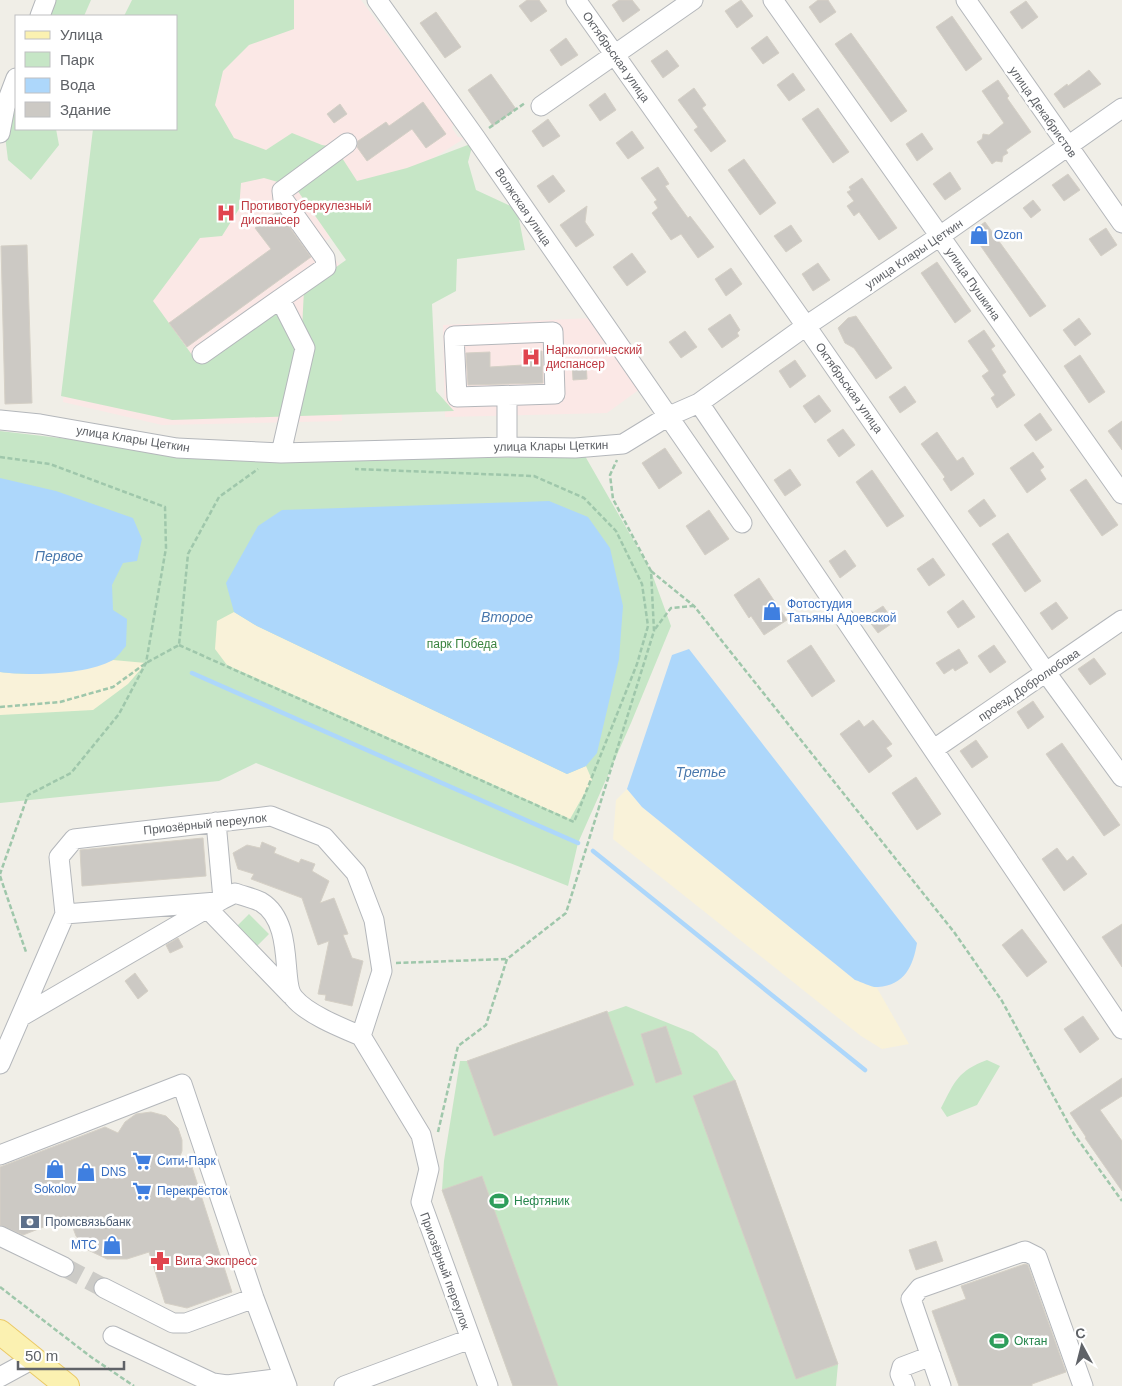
<svg xmlns="http://www.w3.org/2000/svg" width="1122" height="1386" font-family="Arial,sans-serif">
	<style>
		.medical { fill: #fbe8e6 }
		.green { fill: #c6e6c6; fill-rule: evenodd }
		.sand { fill: #f9f2d9 }
		.water { fill: #add7fb }
		.lines { fill: none; stroke-linecap: round; stroke-linejoin: round }
		.stream { stroke: #add7fb; stroke-width: 4.5 }
		.building { fill: #ccc9c4; stroke: #d5d0c6 }
		.minor-tunnel { stroke: #cccbc7; stroke-width: 19; stroke-dasharray: 19 9; stroke-linecap: butt }
		.minor-casing { stroke: #b4b7bb; stroke-width: 21 }
		.major-casing { stroke: #ebc966; stroke-width: 26 }
		.path { stroke: #9fc7ab; stroke-width: 2.5; stroke-dasharray: 5 2.5; stroke-linecap: butt }
		.minor { stroke: #fff; stroke-width: 19 }
		.major { stroke: #fbf1b1; stroke-width: 24 }
		.labels { text-anchor: middle; dominant-baseline: central; stroke-width: 5; stroke-linejoin: round; paint-order: stroke }
		.street-label { font-size: 12px; fill: #5f6267; stroke: #fff }
		.health-label { font-size: 12px; fill: #be3a42; stroke: #fff; text-anchor: start }
		.shop-label { font-size: 12px; fill: #366cbe; stroke: #fff; text-anchor: start }
		.park-label { font-size: 12px; fill: #3a833f; stroke: #fff }
		.leisure-label { font-size: 12px; fill: #27864d; stroke: #fff; text-anchor: start }
		.service-label { font-size: 12px; fill: #4e5e75; stroke: #fff; text-anchor: start }
		.water-label { font-size: 14px; font-style: italic; fill: #4978ad; stroke: #fff }
	</style>
	<rect width="100%" height="100%" fill="#f0eee7"/>
	<!-- medical -->
	<path class="medical" d="M135,0h226l93,123 -2,5 6,9 7,1 -61,39 3,5 -84,61 21,28 -7,6 5,144 -180,4 -99,-23 34,-273h79v-113z
		M591,318l49,71 -33,24 -162,4 -2,-92z"/>
	<!-- green -->
	<path class="green" d="M52,0h39l-7,16h-35z
		M132,0h162v29l-45,16 -26,26 -8,34 19,33 32,12 26,-17 30,12 13,2 22,34 50,-13 66,-25 -5,19 8,28 41,19 8,41 -68,9 -1,32 -24,13 4,87 18,20 -282,9 -111,-24 32,-267h83v-113h-52zM264,178l31,9 51,73 -42,30 -2,39 -11,-25 -96,55 -42,-58 47,-63 22,-2 17,-27 2,-26z
		M16,95v34h40l3,16 -28,35 -23,-20 -3,-24z
		M0,431l257,30 328,-5 66,115 20,55 -40,97 -53,120 -10,43 -312,-123 -37,18 -219,22z
		M249,914l20,20 -13,13 -20,-20z
		M626,1006l67,27 24,18 18,29 103,284 -2,22h-323l-71,-196 2,-29 16,-100h7z
		M987,1060l13,6 -23,39 -30,12 -6,-9c14,-27 17,-37 46,-48z"/>
	<!-- sand -->
	<path class="sand" d="M234,612l23,14 310,148 19,-8 6,14 -22,39 -343,-154 -12,-16 2,-28z
		M113,660l33,3 -18,21 -35,26 -93,5v-43c39,5 76,-1 113,-12z
		M627,789l15,18 213,173 22,8 32,56 -27,5 -21,-13 -248,-197 3,-39z"/>
	<!-- water -->
	<path class="water" d="M0,478l56,13 77,27 9,21 -5,22 -14,2 -11,22 1,25 14,9 -1,27c-4,4 -8,11 -13,14 -26,15 -84,16 -113,12z
		M549,501l39,16 22,31 13,58 -4,53 -22,94 -11,13 -19,8 -310,-148 -23,-14 -8,-29 32,-57 24,-16z
		M689,649l228,294c-4,23 -12,42 -39,44 -6,1 -16,-5 -23,-7l-213,-173 -15,-18 45,-134z"/>
	<g class="lines">
		<!-- stream -->
		<path class="stream" d="M192,673l386,170
			M593,851l272,219"/>
	</g>
	<!-- building -->
	<path class="building" d="M527,0h12l8,11 -16,11 -12,-16z
		M619,0h13l8,10 -17,12 -11,-17z
		M741,0l12,16 -16,12 -12,-17z
		M818,0h10l8,12 -16,11 -11,-16z
		M1026,1l12,16 -16,12 -12,-17z
		M436,12l25,35 -16,11 -25,-35z
		M952,16l30,43 -16,12 -30,-44z
		M851,33l56,78 -16,11 -56,-78z
		M767,36l12,17 -16,11 -12,-16z
		M566,38l12,17 -17,11 -11,-16z
		M667,50l12,16 -16,12 -12,-17z
		M1089,70l12,14 -37,24 -10,-14 13,-10 1,2z
		M793,73l12,17 -16,11 -12,-16z
		M491,74l25,35 -23,17 -25,-36z
		M998,80l11,16 -2,2 24,34 -25,18 2,3 -5,3 -1,6 -6,-1 -4,3 -15,-22 5,-3 1,-5 6,1 15,-12 -22,-32z
		M694,88l12,17 -4,3 24,33 -15,11 -17,-22 4,-3 -20,-27z
		M605,93l11,17 -16,11 -11,-16z
		M423,102l23,32 -20,14 -14,-19 -45,32 -10,-14 1,-6 28,-19 3,4z
		M340,104l7,10 -13,9 -7,-9z
		M818,108l31,44 -16,11 -31,-44z
		M548,119l12,17 -17,11 -11,-16z
		M632,131l12,17 -16,11 -12,-16z
		M922,133l11,16 -16,12 -11,-17z
		M744,159l32,44 -16,12 -32,-45z
		M658,167l11,17 -4,2 23,32 2,-2 24,31 -16,11 -17,-24 -10,6 -19,-27 6,-5 -4,-6 3,-2 -16,-22z
		M950,172l11,17 -16,11 -12,-16z
		M1068,174l12,16 -16,11 -12,-16z
		M553,175l12,16 -16,12 -12,-17z
		M862,178l35,50 -18,12 -20,-28 -5,4 -7,-10 7,-5 -7,-9 4,-2 -2,-3z
		M1033,200l8,10 -10,8 -8,-10z
		M587,206l-2,16 9,13 -18,12 -16,-22z
		M278,211l33,46 -124,90 -18,-24 102,-74 -16,-21z
		M985,222l61,84 -16,11 -59,-85z
		M791,225l11,16 -16,11 -12,-16z
		M1106,228l11,17 -16,11 -12,-17z
		M27,245l5,158 -27,1 -4,-158z
		M632,253l14,19 -19,14 -14,-19z
		M937,262l34,49 -16,12 -34,-50z
		M818,263l12,17 -17,11 -11,-17z
		M731,268l11,16 -16,12 -11,-17z
		M730,314l10,16 -3,3 2,3 -17,12 -14,-19z
		M856,316l36,52 -16,11 -22,-31 -9,-5 -7,-15 10,-10z
		M1079,318l12,16 -16,12 -12,-16z
		M984,330l11,16 -4,3 15,23 -4,3 13,20 -18,13 -6,-10 4,-3 -13,-19 7,-5 -21,-30z
		M685,331l12,16 -16,11 -12,-16z
		M542,351l1,32 -75,2 -2,-32 24,-1v15l33,-2 -1,-13z
		M1080,355l25,37 -16,11 -25,-37z
		M795,360l11,16 -16,12 -11,-17z
		M572,362h14l1,17 -14,1z
		M905,386l11,16 -16,11 -11,-16z
		M819,395l12,16 -16,12 -12,-17z
		M1040,413l12,17 -16,11 -12,-16z
		M1122,421v29l-14,-19z
		M843,429l12,16 -16,12 -12,-17z
		M937,432l20,29 6,-4 11,17 -23,17 -8,-12 2,-2 -24,-33z
		M665,448l17,25 -23,16 -17,-26z
		M1033,452l11,15 -4,3 6,9 -19,14 -17,-25z
		M790,469l11,16 -16,11 -11,-16z
		M872,470l32,46 -17,11 -31,-45z
		M1086,479l32,46 -16,11 -32,-46z
		M984,499l12,17 -16,11 -12,-16z
		M709,510l20,29 -24,16 -19,-29z
		M1008,533l33,48 -16,11 -33,-48z
		M845,550l11,16 -16,12 -11,-17z
		M933,558l12,17 -16,11 -12,-17z
		M759,578l28,42 -23,15 -13,-19 -2,2 -15,-23z
		M963,600l12,17 -17,11 -11,-16z
		M1056,602l12,16 -16,12 -12,-17z
		M883,606l11,16 -16,11 -12,-16z
		M811,645l24,36 -23,16 -25,-36z
		M994,645l12,17 -16,11 -12,-17z
		M959,649l9,14 -13,8 -2,-3 -9,6 -8,-11z
		M1094,658l12,16 -16,11 -12,-16z
		M1033,701l11,16 -16,12 -11,-17z
		M859,720l5,7 9,-7 19,24 -6,4 6,8 -23,17 -29,-39z
		M976,740l12,17 -16,11 -12,-17z
		M1062,743l58,82 -16,11 -58,-82z
		M916,777l25,37 -24,16 -25,-37z
		M203,838l3,38 -124,10 -2,-36z
		M262,842l14,6 -2,5 25,10 2,-4 14,5 -3,7 17,10 -9,22 14,-5 14,36 -5,1 9,23 11,3 -11,45 -27,-6 1,-5 -8,-1 11,-53 -11,4 -16,-47 -51,-19 3,-5 -16,-5 -5,-16 14,-8 13,3z
		M1057,848l10,13 6,-5 14,18 -23,17 -22,-32z
		M1122,924v43l-20,-30z
		M1022,929l25,33 -20,15 -25,-32z
		M178,938l5,9 -13,6 -4,-8z
		M135,973l13,18 -10,8 -13,-18z
		M607,1011l27,74 -140,51 -27,-75z
		M1083,1016l16,23 -19,14 -16,-24z
		M666,1026l16,48 -26,9 -15,-49z
		M1122,1078v18l-22,14 22,31v50l-37,-53 1,-1 -16,-24z
		M735,1080l103,284 -42,15 -103,-283z
		M151,1112l15,4 12,12 4,12v11l-4,10 14,6 40,125 -45,16 -22,-5 -16,-51 -22,7h-20l-19,-9 -12,-14 -7,-19 -46,18 -23,-10v-58l105,-40 13,6 7,-11 11,-8z
		M482,1176l76,210h-45l-71,-196z
		M936,1241l7,20 -27,9 -7,-20z
		M1025,1264l3,1 38,107 -34,12v2h-73l-27,-75 34,-12 -5,-13z"/>
	<g class="lines">
		<!-- minor-tunnel -->
		<path class="minor-tunnel" d="M64,1267l40,21"/>
		<!-- minor casing -->
		<g class="minor-casing">
			<path id="minor" d="M377,0l98,137 267,386
				M576,0l230,326 241,348 75,103
				M773,0l349,494
				M966,0l156,223
				M40,16l6,-16
				M541,106l152,-106
				M0,133l5,-26 11,-29
				M553,332l2,62 -98,3 -3,-61z
				M202,354l78,-55
				M507,396v51
				M699,403l423,626
				M0,420l40,4 137,24 104,5 226,-6 68,1 48,-4 44,-27 32,-14 107,-77 134,-90 182,-128
				M281,453l24,-105 -25,-49 46,-32 -1,-9 -42,-59 -1,-8 65,-48
				M934,749l188,-129
				M207,908l84,87
				M65,914l152,-12 18,-9c8,3 18,5 26,9 23,14 24,46 26,70 1,8 1,20 7,26 13,16 48,30 67,38
				M22,1016l201,-117 -7,-77
				M0,1064l65,-150 -6,-57 15,-18 197,-23 53,21 32,36 18,47 8,51 -21,65 60,99 8,34 -8,33 67,184
				M0,1155l182,-71 72,214 33,88
				M0,1236l64,31
				M104,1288l69,35h13l68,-25
				M113,1336l100,47 14,2 56,-7
				M0,1377l33,-18
				M344,1386l126,-47
				M905,1386l-5,-12 2,-7 29,-11
				M941,1386l-30,-87 9,-11 105,-37 12,6 46,129"/>
		</g>
		<!-- major casing -->
		<g class="major-casing">
			<path id="major" d="M0,1332l67,54"/>
		</g>
		<!-- path -->
		<path class="path" d="M489,128l36,-25
			M0,457l50,7 115,43 1,41 -20,115 -27,51 -48,59 -43,22 -28,79
			M651,571l43,35 260,326 48,69 72,133 48,67
			M655,629l16,-21 22,-2
			M179,645l395,177 63,-158 11,-38 -6,-42 -26,-53 -32,-33 -50,-22 -179,-7
			M0,707l60,-5 53,-15 33,-24 33,-18 9,-91 31,-57 39,-28
			M0,876l26,76
			M396,963l111,-4
			M438,1132l20,-86 28,-21 21,-66 59,-46 88,-282 -3,-60 -38,-72 -3,-24 7,-15
			M0,1287l91,70 43,29"/>
		<!-- minor -->
		<use href="#minor" class="minor"/>
		<!-- major -->
		<use href="#major" class="major"/>
	</g>
	<!-- icons -->
	<defs>
		<g id="hospital-bare" transform="scale(1.5)"><path d="M-5-5h3v3.5h4V-5h3V5h-3V1.5h-4V5h-3Z" fill="#e0444e" stroke="#fff" stroke-width="2.5" paint-order="stroke"/></g>
		<g id="shop-bare" transform="scale(1.5)"><path d="M-5-2.5h2.3a2.7 3.5 0 0 1 5.4 0H5L5.5 6h-11ZM-1.5-2.5h3a1.5 2.3 0 0 0-3 0Z" fill="#3f7fe0" stroke="#fff" stroke-width="2.5" paint-order="stroke"/></g>
		<g id="supermarket-bare" transform="scale(1.5)"><path d="M-6-5.5h2.5l.6 2H6L4.5 2H-2.5L-4.4-4H-6ZM-1.5 3.2a1.3 1.3 0 1 0 .1 0ZM3 3.2a1.3 1.3 0 1 0 .1 0Z" fill="#3f7fe0" stroke="#fff" stroke-width="2.5" paint-order="stroke"/></g>
		<g id="stadium-bare" transform="scale(1.5)"><path d="M0-5a6.5 5 0 1 0 0 10a6.5 5 0 1 0 0-10ZM-3.5-1.8h7v3.6h-7Z" fill="#2e9e5b" stroke="#fff" stroke-width="2.5" paint-order="stroke"/></g>
		<g id="bank-bare" transform="scale(1.5)"><path d="M-6-4H6V4H-6ZM0-2.3a2.3 2.3 0 1 0 0 4.6a2.3 2.3 0 1 0 0-4.6Z" fill="#5c6f8a" stroke="#fff" stroke-width="2.5" paint-order="stroke"/></g>
		<g id="pharmacy-bare" transform="scale(1.5)"><path d="M-2-6h4v4h4v4h-4v4h-4v-4h-4v-4h4Z" fill="#e0444e" stroke="#fff" stroke-width="2.5" paint-order="stroke"/></g>
	</defs>
	<g fill-rule="evenodd">
		<use href="#hospital-bare" x="226" y="213"/>
		<use href="#shop-bare" x="979" y="235"/>
		<use href="#hospital-bare" x="531" y="357"/>
		<use href="#shop-bare" x="772" y="611"/>
		<use href="#supermarket-bare" x="142" y="1161"/>
		<use href="#shop-bare" x="55" y="1169"/>
		<use href="#shop-bare" x="86" y="1172"/>
		<use href="#supermarket-bare" x="142" y="1191"/>
		<use href="#stadium-bare" x="499" y="1201"/>
		<use href="#bank-bare" x="30" y="1222"/>
		<use href="#shop-bare" x="112" y="1245"/>
		<use href="#pharmacy-bare" x="160" y="1261"/>
		<use href="#stadium-bare" x="999" y="1341"/>
	</g>
	<g class="labels">
		<!-- street labels -->
		<g class="street-label">
			<text transform="translate(616 57) rotate(55)">Октябрьская улица</text>
			<text transform="translate(1043 112) rotate(55)">улица Декабристов</text>
			<text transform="translate(523 207) rotate(56)">Волжская улица</text>
			<text transform="translate(914 254) rotate(-34)">улица Клары Цеткин</text>
			<text transform="translate(973 284) rotate(55)">улица Пушкина</text>
			<text transform="translate(849 388) rotate(55)">Октябрьская улица</text>
			<text transform="translate(133 439) rotate(9)">улица Клары Цеткин</text>
			<text transform="translate(551 446) rotate(-1)">улица Клары Цеткин</text>
			<text transform="translate(1029 685) rotate(-34)">проезд Добролюбова</text>
			<text transform="translate(205 824) rotate(-6)">Приозёрный переулок</text>
			<text transform="translate(445 1271) rotate(70)">Приозёрный переулок</text>
		</g>
		<!-- health labels -->
		<g class="health-label">
			<text x="241" y="206">Противотуберкулезный<tspan x="241" dy="14">диспансер</tspan></text>
			<text x="546" y="350">Наркологический<tspan x="546" dy="14">диспансер</tspan></text>
			<text x="175" y="1261">Вита Экспресс</text>
		</g>
		<!-- shop labels -->
		<g class="shop-label">
			<text x="994" y="235">Ozon</text>
			<text x="787" y="604">Фотостудия<tspan x="787" dy="14">Татьяны Адоевской</tspan></text>
			<text x="157" y="1161">Сити-Парк</text>
			<text x="101" y="1172">DNS</text>
			<text x="55" y="1189" text-anchor="middle">Sokolov</text>
			<text x="157" y="1191">Перекрёсток</text>
			<text x="97" y="1245" text-anchor="end">МТС</text>
		</g>
		<!-- park labels -->
		<g class="park-label">
			<text x="462" y="644">парк Победa</text>
		</g>
		<!-- leisure labels -->
		<g class="leisure-label">
			<text x="514" y="1201">Нефтяник</text>
			<text x="1014" y="1341">Октан</text>
		</g>
		<!-- service labels -->
		<g class="service-label">
			<text x="45" y="1222">Промсвязьбанк</text>
		</g>
		<!-- water labels -->
		<g class="water-label">
			<text x="59" y="556">Первое</text>
			<text x="507" y="617">Второе</text>
			<text x="701" y="772">Третье</text>
		</g>
	</g>
	<!-- legend -->
	<rect x="15" y="15" width="162" height="115" fill="#ffffff" stroke="#bfc0c2"/>
	<rect x="25" y="31" width="25" height="8" fill="#fbf1b1" stroke="#bfc0c2"/>
	<text x="60" y="40" font-size="15" fill="#5f6267">Улица</text>
	<rect x="25" y="52" width="25" height="15" fill="#c6e6c6" stroke="#bfc0c2"/>
	<text x="60" y="65" font-size="15" fill="#5f6267">Парк</text>
	<rect x="25" y="78" width="25" height="15" fill="#add7fb" stroke="#bfc0c2"/>
	<text x="60" y="90" font-size="15" fill="#5f6267">Вода</text>
	<rect x="25" y="102" width="25" height="15" fill="#ccc9c4" stroke="#bfc0c2"/>
	<text x="60" y="115" font-size="15" fill="#5f6267">Здание</text>
	<!-- north arrow -->
	<g transform="translate(1082 1346) rotate(353)" stroke="#ffffff" stroke-width="4" paint-order="stroke">
	<path d="M0-4L9 19L0 12L-9 19Z" fill="#5f6267"/>
	<text y="-8" font-size="14" font-weight="bold" text-anchor="middle" fill="#5f6267">С</text>
	</g>
	<!-- scale -->
	<path d="M18 1361v8h106v-8" fill="none" stroke="#5f6267" stroke-width="2.5"/>
	<text x="25" y="1361" font-size="15" fill="#5f6267" stroke="#ffffff" stroke-width="4" paint-order="stroke">50 m</text>
</svg>
